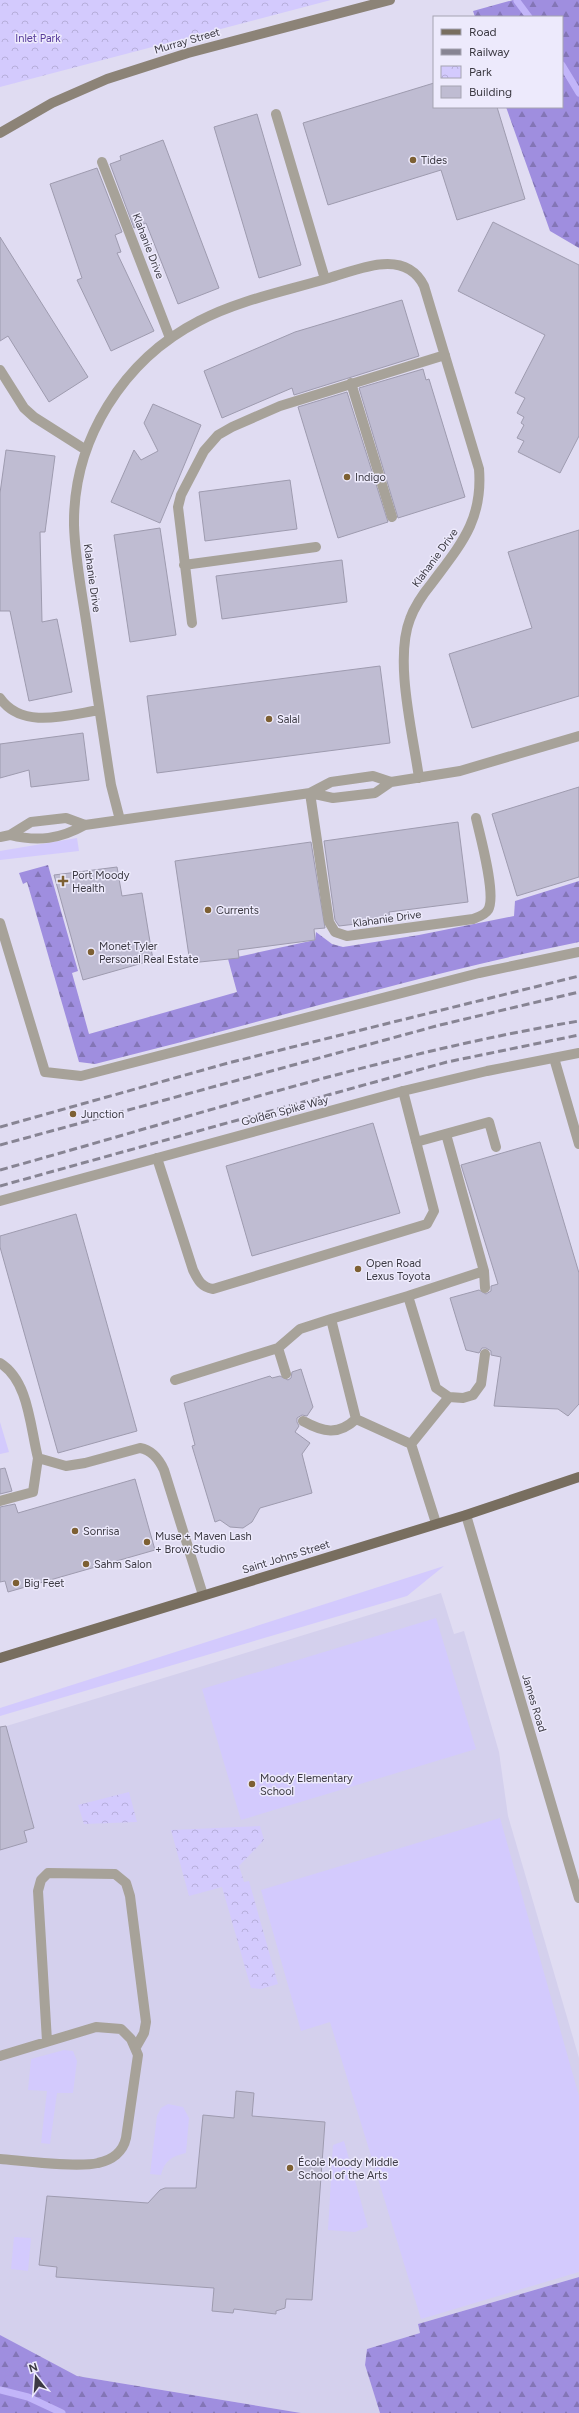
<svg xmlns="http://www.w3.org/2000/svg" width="579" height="2413" font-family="Figtree,sans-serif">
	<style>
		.built { fill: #d4d0ed }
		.grass { fill: #d3cafd }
		.forest { fill: url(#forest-firs) }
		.park { fill: url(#park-crowns) }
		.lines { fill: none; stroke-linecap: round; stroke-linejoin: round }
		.stream { stroke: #c2b5f9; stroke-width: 7 }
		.building { fill: #bfbcd2; stroke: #9e9baf }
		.lane { stroke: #a7a299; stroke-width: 10 }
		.street { stroke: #a7a299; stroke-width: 10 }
		.secondary { stroke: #8c8377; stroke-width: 10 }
		.primary { stroke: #786e5f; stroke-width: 10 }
		.rail { stroke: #878493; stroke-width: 3; stroke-dasharray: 8 4; stroke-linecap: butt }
		.poi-dot { fill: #7d6033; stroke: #edeafc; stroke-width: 1.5 }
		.labels { text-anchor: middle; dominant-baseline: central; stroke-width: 3; stroke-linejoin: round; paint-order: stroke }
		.park-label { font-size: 11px; fill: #573b9b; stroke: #edeafc }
		.street-label { font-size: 11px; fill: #3c3a43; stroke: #edeafc }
		.poi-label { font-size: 11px; fill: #3c3a43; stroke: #edeafc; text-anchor: start }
	</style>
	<defs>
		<pattern id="forest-firs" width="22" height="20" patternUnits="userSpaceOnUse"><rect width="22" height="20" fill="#9f8edf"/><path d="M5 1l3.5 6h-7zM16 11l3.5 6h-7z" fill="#8375b6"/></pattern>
		<pattern id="park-crowns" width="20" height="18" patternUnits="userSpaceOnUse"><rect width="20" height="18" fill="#d3cafd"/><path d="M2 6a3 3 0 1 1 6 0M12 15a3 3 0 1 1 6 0" fill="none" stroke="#b6aeda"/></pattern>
	</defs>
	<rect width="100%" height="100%" fill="#e0dcf2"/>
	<!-- built -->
	<path class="built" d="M441,1593l13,41 10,-3 35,121 9,64 71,242v219l-161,47 2,9 -53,16 -2,16 15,48h-79l-224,-37 -18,-7 -59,-34v-607z"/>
	<!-- grass -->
	<path class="grass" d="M77,838l2,13 -79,9v-9z
		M0,1422l9,30 -9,2z
		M444,1566l-37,30 -407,120v-8z
		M436,1618l40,131 -235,71 -39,-131z
		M500,1818l79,278v176l-158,47 -91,-297 -29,9 -40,-141z
		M64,2050l9,1 4,10 -4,32h-16l-7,51 -9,-1 6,-52 -19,-1 3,-31z
		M168,2104l15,3 6,11 -3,35c-14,3 -22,8 -25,22l-11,-1 7,-58 4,-8z
		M344,2141l24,86 -13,5 -27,-2 5,-85z
		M14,2237l17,1 -3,33 -17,-2z"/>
	<!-- forest -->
	<path class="forest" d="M513,0h66v248l-29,-17 -44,-124h56v-90h-87l-2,-6z
		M48,865l30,106 -6,2 17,61 148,-42 -9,-33 87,-19 1,-8 16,12 11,3 76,-12 95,-19 1,-15 64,-20v61c-163,33 -322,82 -484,122l-16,-2 -52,-180 -4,2 -4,-11z
		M579,2277v136h-199l-15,-48 2,-16 53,-16 -2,-9z
		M0,2335l77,41 224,37h-301z"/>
	<!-- park -->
	<path class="park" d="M0,0h331l-331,87z
		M129,1792l8,30 -53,2 -6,-19z
		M260,1826l4,14 -25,26 5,16 5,-1 29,103 -17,5 -10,-1 -29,-101 -33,9 -18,-66z"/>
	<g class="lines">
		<!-- stream -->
		<path class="stream" d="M517,1l12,16
			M562,65l17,28
			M0,2390l28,7 34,16"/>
	</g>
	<!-- building -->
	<path class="building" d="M434,83v24h63l28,92 -68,21 -16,-50 -113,35 -25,-82z
		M257,114l44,151 -42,13 -45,-151z
		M163,140l56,148 -41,16 -32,-81 -12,5 -24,-64 11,-4 -1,-4z
		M97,168l25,64 -7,3 6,17 -4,1 37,78 -43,20 -34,-71 5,-2 -32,-94z
		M493,222l86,43v171l-19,37 -42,-21 6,-11 -7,-3 7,-13 -3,-2 3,-6 -7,-4 8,-15 -10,-5 30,-58 -87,-44z
		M0,237l88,140 -39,25 -41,-66 -8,5z
		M402,300l17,56 -125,39 -2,-7 -70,30 -18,-47 91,-39z
		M423,369l3,11 3,-1 36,118 -67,21 -39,-130z
		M347,392l41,130 -50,16 -40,-131z
		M153,404l48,21 -41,98 -49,-21 23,-52 7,10 17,-9 -14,-28z
		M6,450l49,6 -10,76h-5l2,90 15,-3 15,73 -43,9 -19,-90h-10v-118z
		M290,480l7,49 -92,12 -6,-49z
		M160,528l16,107 -46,7 -16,-107z
		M579,530v166l-107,32 -23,-74 83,-26 -24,-76z
		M342,560l5,42 -125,17 -6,-43z
		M380,666l10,77 -233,30 -10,-77z
		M83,733l6,47 -58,7 -2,-17 -29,8v-34z
		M579,787v90l-62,19 -25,-82z
		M458,822l10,80 -79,10 1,8 -51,6 -4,-6 -11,-79z
		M311,842l14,86 -11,1 1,11 -77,10 1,8 -49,5 -15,-102z
		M117,867l5,29 20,-3 11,67 -70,20 -29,-105z
		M373,1123l27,90 -148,43 -26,-90z
		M540,1142l39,131v131l-11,12 -10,-7 -64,-3 7,-49 -10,-2v-4l-5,-3h-4l-3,5 -13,-3 -16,-52 29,-8 7,4 5,-3v-5l7,-2 -37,-119z
		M76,1214l61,217 -79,22 -58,-206v-11z
		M301,1369l12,38 -6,9 -5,-1 -5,3v4l2,4 -4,6 15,11 -8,11 10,39 -52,15 -8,14 -9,6 -13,-1 -10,-7 -5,2 -23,-76 3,-1 -11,-42 86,-27 2,2 8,-2 8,4 3,-2 1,-6z
		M5,1468l7,23 -12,3v-25z
		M135,1479l20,71 -147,42 -3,-11 -5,1v-75l15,-3 3,9z
		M6,1726l28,102 -10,3 3,11 -27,8v-123z
		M236,2091l18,2 -2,23 73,6 -13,178 -26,-1 -1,9 -9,3v3l-42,-5 -1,4 -21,-2 2,-23 -158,-11 1,-10 -18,-2 8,-69 101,7 12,-13 5,-2h31l7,-73 31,3z"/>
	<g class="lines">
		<!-- lane -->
		<path class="lane" d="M0,923l45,149 36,4 398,-103 100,-21
			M554,1058l25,86
			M446,1134l38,137 1,17
			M416,1142l73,-20 7,25
			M157,1158l36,112c5,10 8,17 20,19l214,-65 7,-13 -31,-120
			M408,1296l76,-25
			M278,1348l8,26
			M0,1363c29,18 30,64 38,95l28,8 19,-3 55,-15c11,2 19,11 24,22l39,125
			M175,1380l103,-32 22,-19 31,-10
			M356,1419l-25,-100 77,-23 28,92 13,9 14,1 10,-3 8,-11 4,-30
			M356,1419l55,25 25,79
			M303,1421c20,11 35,15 53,-2
			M411,1444l38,-47
			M0,1501l33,-9 5,-34
			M47,2041l-9,-150 3,-11 7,-7 67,1 11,9 4,13 16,126 -2,11 -8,14
			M0,2056l96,-29 25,2 10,10 7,16 -12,83c-3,14 -14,22 -28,25 -21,5 -74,-2 -98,-4"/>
		<!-- street -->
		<path class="street" d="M276,114l49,165
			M102,162l68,176
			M0,370l24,38 10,9 52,33
			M351,383l41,134
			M184,565l132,-18
			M192,623l-14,-116 3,-12 23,-44 14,-16 14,-8 48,-21 165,-51
			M0,698c22,32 68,17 99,12
			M310,793l19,129 6,10 12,4 126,-17c5,-2 12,-4 15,-9 9,-14 -8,-74 -12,-92
			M310,793l21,-11 42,-6 18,6 69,-11 119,-35
			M120,820l-9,-35c-8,-50 -15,-100 -23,-151 -5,-36 -13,-73 -14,-109 -1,-85 49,-165 125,-204 40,-21 87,-30 130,-43 31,-9 76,-30 95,8l55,183c4,51 -18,75 -47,114 -9,11 -17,22 -22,36 -16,41 3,115 9,159
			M10,835c28,7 50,4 75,-10l225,-32 23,5 42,-5 16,-11
			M0,837l10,-2 21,-13 35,-4 19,7
			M0,1201l403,-110 84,-20 92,-18
			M466,1515l113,383"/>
		<!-- secondary -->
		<path class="secondary" d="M0,133l52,-30 55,-24 81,-26 202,-53"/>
		<!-- primary -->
		<path class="primary" d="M0,1658l466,-143 113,-38"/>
		<!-- rail -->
		<path class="rail" d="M0,1127l228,-64 351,-87
			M0,1145l440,-120 139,-33
			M0,1170c192,-53 382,-116 579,-149
			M0,1186l447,-124 132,-27"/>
	</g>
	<!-- markers -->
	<g class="poi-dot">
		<circle cx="413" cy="160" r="4"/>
		<circle cx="347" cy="477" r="4"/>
		<circle cx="269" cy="719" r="4"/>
		<path d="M61 875h4v4h4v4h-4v4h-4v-4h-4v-4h4z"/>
		<circle cx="208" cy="910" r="4"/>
		<circle cx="91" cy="952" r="4"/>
		<circle cx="73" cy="1114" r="4"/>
		<circle cx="358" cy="1269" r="4"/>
		<circle cx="75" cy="1531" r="4"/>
		<circle cx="147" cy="1542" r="4"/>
		<circle cx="86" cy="1564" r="4"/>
		<circle cx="16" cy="1583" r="4"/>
		<circle cx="252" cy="1784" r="4"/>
		<circle cx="290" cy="2168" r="4"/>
	</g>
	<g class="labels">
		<!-- park labels -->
		<g class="park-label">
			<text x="38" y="38">Inlet Park</text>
		</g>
		<!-- street labels -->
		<g class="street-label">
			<text transform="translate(187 41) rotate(-16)">Murray Street</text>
			<text transform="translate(148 246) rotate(69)">Klahanie Drive</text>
			<text transform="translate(435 558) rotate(-54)">Klahanie Drive</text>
			<text transform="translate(92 578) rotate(82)">Klahanie Drive</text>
			<text transform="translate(387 919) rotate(-8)">Klahanie Drive</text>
			<text transform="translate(285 1111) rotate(-15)">Golden Spike Way</text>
			<text transform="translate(286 1557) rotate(-17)">Saint Johns Street</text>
			<text transform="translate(534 1703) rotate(73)">James Road</text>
		</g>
		<!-- poi labels -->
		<g class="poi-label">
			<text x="421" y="160">Tides</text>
			<text x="355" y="477">Indigo</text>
			<text x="277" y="719">Salal</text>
			<text x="72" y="875">Port Moody<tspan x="72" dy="13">Health</tspan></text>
			<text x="216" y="910">Currents</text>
			<text x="99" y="946">Monet Tyler<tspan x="99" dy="13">Personal Real Estate</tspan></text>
			<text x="81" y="1114">Junction</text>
			<text x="366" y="1263">Open Road<tspan x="366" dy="13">Lexus Toyota</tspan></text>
			<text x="83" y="1531">Sonrisa</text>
			<text x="155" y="1536">Muse + Maven Lash<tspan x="155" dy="13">+ Brow Studio</tspan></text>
			<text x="94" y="1564">Sahm Salon</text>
			<text x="24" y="1583">Big Feet</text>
			<text x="260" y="1778">Moody Elementary<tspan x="260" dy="13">School</tspan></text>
			<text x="298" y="2162">École Moody Middle<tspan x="298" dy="13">School of the Arts</tspan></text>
		</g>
	</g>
	<!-- legend -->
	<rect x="433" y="16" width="130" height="92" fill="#edeafc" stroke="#a6a4b2"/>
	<rect x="441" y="29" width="20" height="6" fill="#786e5f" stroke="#a6a4b2"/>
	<text x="469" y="36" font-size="12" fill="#3c3a43">Road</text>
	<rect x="441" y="49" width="20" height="6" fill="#878493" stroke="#a6a4b2"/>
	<text x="469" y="56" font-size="12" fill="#3c3a43">Railway</text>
	<rect x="441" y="66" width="20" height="12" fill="url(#park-crowns)" stroke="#a6a4b2"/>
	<text x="469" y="76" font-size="12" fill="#3c3a43">Park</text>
	<rect x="441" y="86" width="20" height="12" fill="#bfbcd2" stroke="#a6a4b2"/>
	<text x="469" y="96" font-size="12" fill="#3c3a43">Building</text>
	<!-- north arrow -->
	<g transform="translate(36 2377) rotate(343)" stroke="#edeafc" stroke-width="3" paint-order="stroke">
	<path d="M0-3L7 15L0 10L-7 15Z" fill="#3c3a43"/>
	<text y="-6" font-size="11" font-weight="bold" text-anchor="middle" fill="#3c3a43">N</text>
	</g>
</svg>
